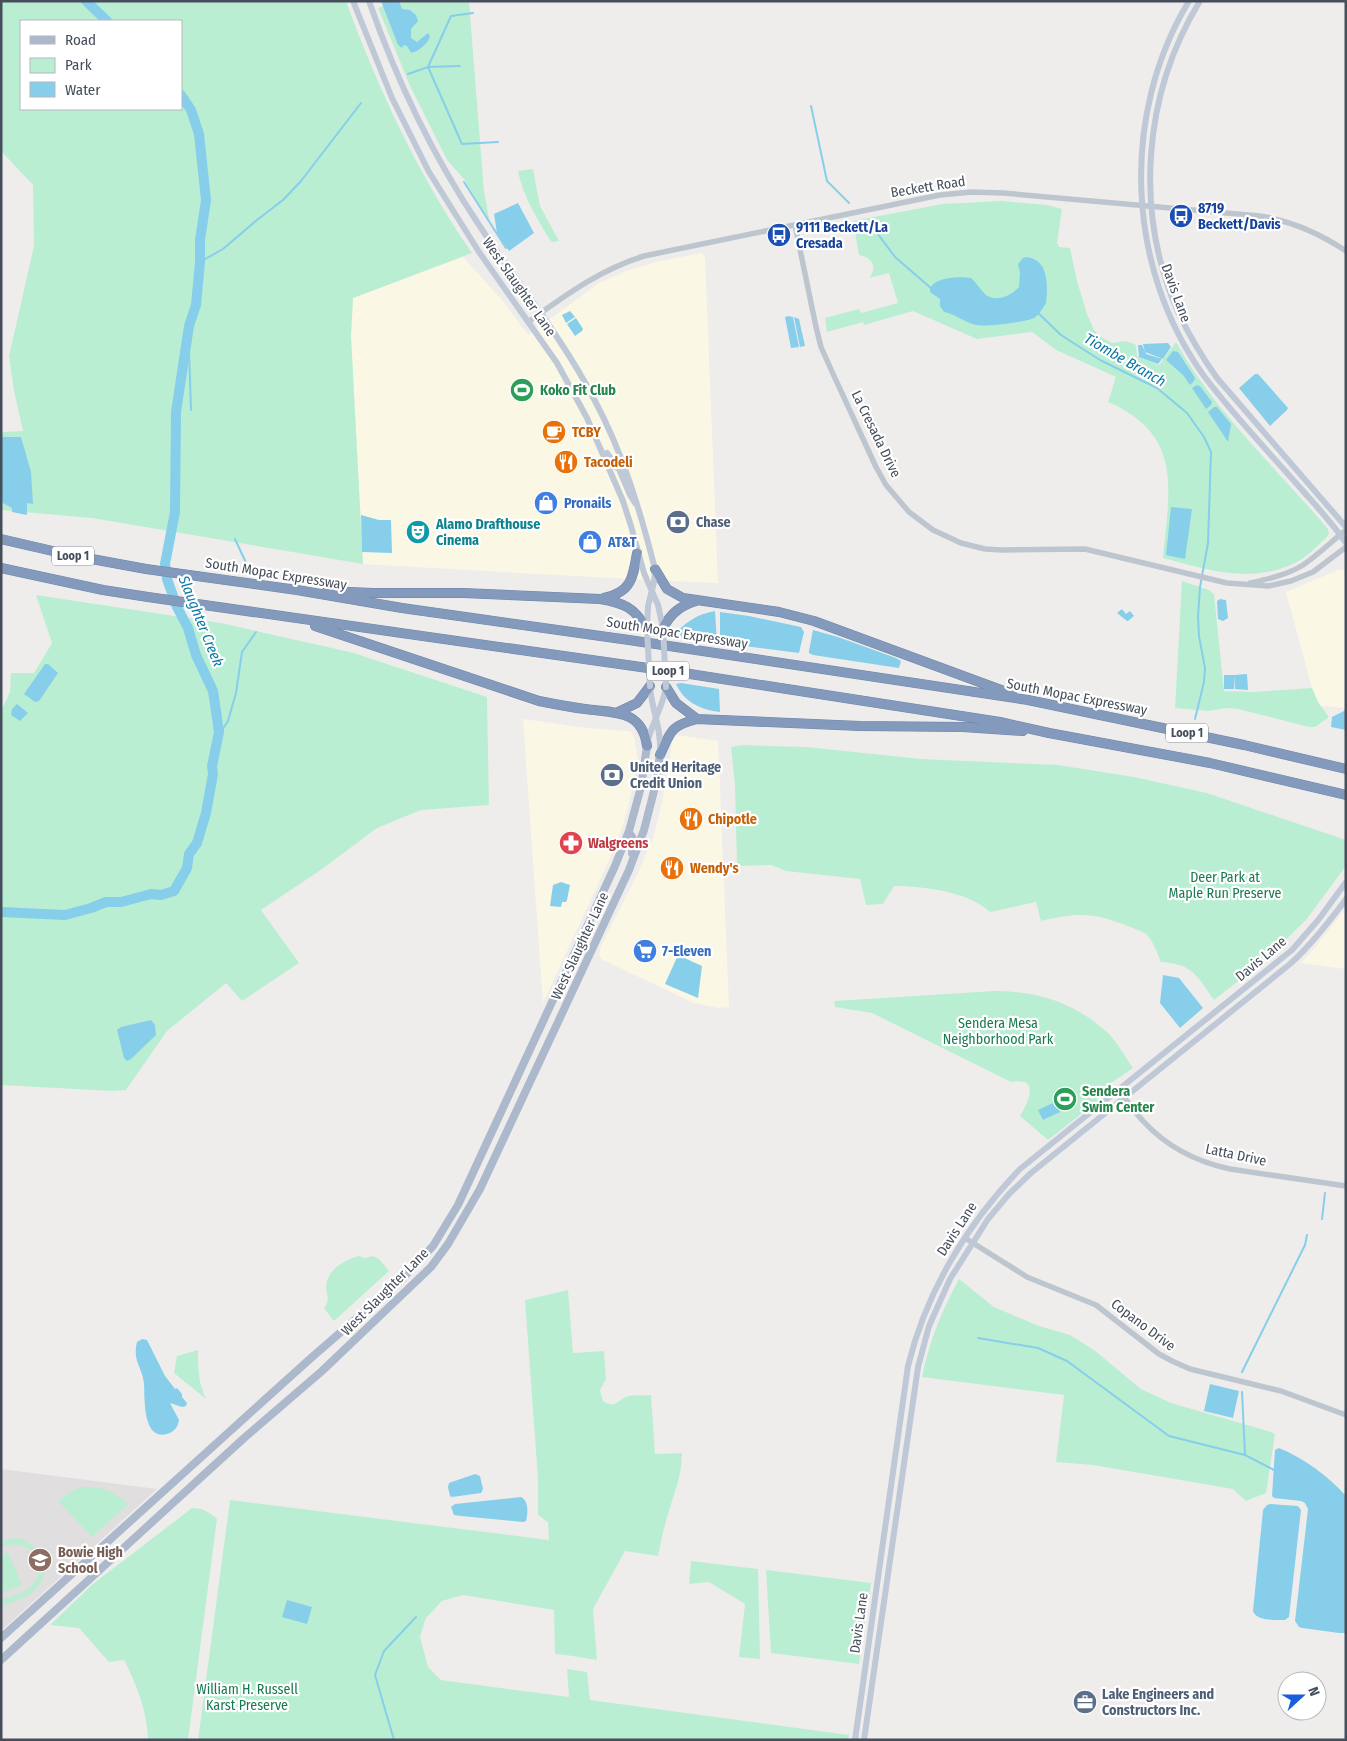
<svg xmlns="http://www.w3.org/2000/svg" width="1347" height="1741" font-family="'Fira Sans Condensed',sans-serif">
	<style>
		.commercial { fill: #fbf7e5 }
		.education { fill: #e0dede }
		.green { fill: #baeed2; fill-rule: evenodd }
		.water { fill: #87ceeb }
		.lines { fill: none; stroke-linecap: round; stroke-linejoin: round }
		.stream { stroke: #87ceeb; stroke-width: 2 }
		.river { stroke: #87ceeb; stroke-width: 10 }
		.motorway-casing { stroke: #6f85a8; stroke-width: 10 }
		.tertiary { stroke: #bdc6cf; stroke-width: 5.5 }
		.secondary { stroke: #bfc8d6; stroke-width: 6 }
		.primary { stroke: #acb9cc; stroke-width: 8 }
		.motorway { stroke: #849abc; stroke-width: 9 }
		.secondary-bridge { stroke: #bfc8d6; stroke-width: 6 }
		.labels { text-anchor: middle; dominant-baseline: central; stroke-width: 4.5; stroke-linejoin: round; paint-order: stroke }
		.shield { fill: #fff; stroke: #7d838c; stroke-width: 1 }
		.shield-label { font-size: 12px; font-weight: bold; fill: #454e5a }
		.street-label { font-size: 14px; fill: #454e5a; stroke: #fff }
		.transit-label { font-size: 14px; font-weight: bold; fill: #164399; stroke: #fff; text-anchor: start }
		.leisure-label { font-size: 14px; font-weight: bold; fill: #27864d; stroke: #fff; text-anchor: start }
		.food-label { font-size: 14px; font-weight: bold; fill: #c56008; stroke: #fff; text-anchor: start }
		.shop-label { font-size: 14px; font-weight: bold; fill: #366cbe; stroke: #fff; text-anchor: start }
		.service-label { font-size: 14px; font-weight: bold; fill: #4e5e75; stroke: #fff; text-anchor: start }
		.culture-label { font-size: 14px; font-weight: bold; fill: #0d838f; stroke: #fff; text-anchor: start }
		.health-label { font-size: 14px; font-weight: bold; fill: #be3a42; stroke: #fff; text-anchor: start }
		.park-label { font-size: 14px; fill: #177a51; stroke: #fff }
		.education-label { font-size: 14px; font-weight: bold; fill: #785e54; stroke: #fff; text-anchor: start }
		.water-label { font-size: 15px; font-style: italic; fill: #0c79a5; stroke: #fff }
	</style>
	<rect width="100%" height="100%" fill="#efedec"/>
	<!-- commercial -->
	<path class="commercial" d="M702,253l3,5 13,325 -88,-4 -267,-15 -12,-228 2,-38 110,-41 38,42 27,36 70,-51 28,-13 30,-9z
		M1338,570h8v138l-25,-2 -3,-4 -6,-14 -26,-96z
		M523,719l64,9 40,3 5,1 2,5 4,22 -10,49 -11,35 -74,160z
		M676,735l42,6 11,266 -9,1 -26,-5 -93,-44 -2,-4 2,-9 34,-67 18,-40 10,-41 9,-56z
		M1346,908v61l-46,-6 13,-13z"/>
	<!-- education -->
	<path class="education" d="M1,1469l156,20 -156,142z"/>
	<!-- green -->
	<path class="green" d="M1,1h345c32,88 73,175 126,252l-119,45 -2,38 12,228 -271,-46 -91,-8v-78l22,-1 -9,-40 -5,-35 25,-110 -1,-61 -32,-34zM21,21h160v88h-160z
		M395,1h74l15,191 6,31 -26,-44 -17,-19 -37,-74 -32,-78z
		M533,169l7,37 19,35 -7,1 -2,-2c-13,-22 -27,-43 -32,-69z
		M1001,201l46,4 15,4 -5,34 2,4 11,1 7,33 10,33 7,16 5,6 13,7 14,-2 10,4 1,11 22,9 17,-23c38,69 101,127 152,187l1,5 -3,4c-9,8 -18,18 -29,24 -46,23 -88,8 -134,-4 6,-68 21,-123 -55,-156l8,-25 -60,-27 -24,-18 -55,7 -64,-28 -49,14 -1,-3 -36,10 -2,-14 34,-9 2,4 37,-10 -9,-30 -20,5c9,-10 3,-21 -10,-23l-6,-34 89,-17z
		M1182,581l27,9 5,4 10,97 29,1 59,-4 6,14 10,14v2l-13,9h-6l-71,-18 -11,-1 -19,3 -33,-3z
		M36,595l185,28 133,30 133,44 2,108 -68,5 -44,18 -52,39 -64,43 38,53 -57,38 -16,-18 -59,48 -41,59 -14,1 -111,-6v-374l9,-19 1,-19h23l18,-30z
		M741,745l66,2 114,12 137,6 76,12 73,16 139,47v26l-40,54 -41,40 -51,40c-17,-24 -21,-36 -53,-38 -4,-9 -8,-22 -15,-28 -5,-4 -15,-6 -21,-9 -34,-13 -49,-12 -84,-4l-5,-19 -46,10c-20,-20 -68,-26 -96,-26l-11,18 -17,1 -6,-26 -74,-8 -15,-6 -34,1 -2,-80 -4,-39z
		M994,991c44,0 81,12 114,42 10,10 17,24 25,35l-29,20 4,5 -60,47 -28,-24c8,-13 21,-40 -9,-34l-139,-69 -37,-6 -1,-6z
		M359,1256l6,2 8,-2 6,3 10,12 -55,50 -10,-13c6,-7 3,-12 2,-20 0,-18 18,-28 33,-32z
		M959,1279l35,28 45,19 31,9 24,15 47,39 30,14 97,28 7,3 -9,59 -20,8 -13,-12 -140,-24 -37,-3 8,-67 -142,-18c7,-35 20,-67 37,-98z
		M568,1290l5,63 31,-2 2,28 -6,11 3,11c12,8 14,0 23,-4 6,-3 18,-1 25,-2l4,59 27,-1c0,24 -9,42 -15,65 -4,12 -6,25 -9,38l-33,-5 -32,58 4,51 -31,-5 -11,-1 -1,-44 -91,-15 -21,6 -16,17 -6,19 8,30 13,13 128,17 -2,-28 20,3 3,28 259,35 -1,5h-650l32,-240 319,40 -1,-18 -10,-7v-36l-13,-179z
		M198,1350c0,17 0,33 8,49l-32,-26 3,-17z
		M83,1487c21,0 30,4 45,17l-36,33 -33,-35c7,-9 14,-12 24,-15z
		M192,1508c12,0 17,4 25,11l-29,221h-40c-1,-29 -11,-55 -24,-80l-15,2 -30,-34 -29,-3 43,-41z
		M14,1538c25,2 41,31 22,51 -9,9 -23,13 -35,17v-6c10,-4 24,-7 31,-15 20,-22 -4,-49 -31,-38v-6z
		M8,1552l14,33 -21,8v-38z
		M691,1561l67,8 2,90 -21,-2 6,-53 -36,-22 -20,2z
		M766,1570l105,13 -12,81 -88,-11z"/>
	<!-- water -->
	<path class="water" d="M381,1h18l3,8 8,1 6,5 2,6 -7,8v9l6,4 11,-9 2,3c-2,8 -11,15 -19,17l-4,-7 -3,-1 -2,3 -4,-3z
		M518,203l16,30 -25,18 -12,-18 -3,-19z
		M1026,257c23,2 22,29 20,46 -3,5 -7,12 -12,15 -8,4 -49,9 -58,7 -12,-3 -21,-11 -32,-13l-4,-6v-7l-10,-7c-1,-15 30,-16 41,-14 5,4 8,10 13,15 10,11 27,3 35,-6l1,-14 -2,-9 5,-6z
		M570,311l5,6 -9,6 -4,-8z
		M788,316l5,1 6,30 -8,1 -6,-31z
		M794,317l5,2 6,27 -5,1z
		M576,318l7,11 -1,2 -7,5 -8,-12z
		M1168,343l3,4 -8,12 -18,-7 -2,-8z
		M1138,345h4l4,9 16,5 -4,5 -19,-7z
		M1173,351l5,1 17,26 -1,3 -4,4 -7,-10 -17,-15z
		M1255,374h3l30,34 -1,2 -17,16 -31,-38z
		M1197,385l3,1 12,16 -1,3 -5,4 -14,-21z
		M1214,407h3l14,17 -3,18 -20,-30z
		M1,437h20l10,35 2,32 -6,-1v12l-15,-3v-4l-11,-6z
		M1171,507l21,2 -7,50 -19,-4z
		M361,515l18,5h12l1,33 -30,-1z
		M1220,599l6,1 2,18 -5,3 -5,-2 -1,-18z
		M1122,609l4,5 4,-3 4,5 -6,5h-1l-10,-8z
		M715,611l2,32 -45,-6c12,-14 25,-23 43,-26z
		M720,612l29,4 52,11 3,5 -5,21 -79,-10z
		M813,630l25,7 58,21 5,3 -2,7 -86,-13 -4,-2v-2z
		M45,664h3l10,9 -19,28 -4,1 -11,-8z
		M1247,674l1,16 -13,-1 -1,-14z
		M1224,675h10v14h-10z
		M681,683l38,6 1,23c-19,-2 -36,-10 -44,-28z
		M17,704l11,9 -8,8 -9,-6 1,-6z
		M1346,710v20l-15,-3 1,-10z
		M561,882l9,3 -3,15 -1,2h-4l-1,5 -11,-1 3,-21z
		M678,955l24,11 -4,32 -33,-14z
		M1163,975l16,3 24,30 -23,20 -20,-25z
		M151,1020l4,5 1,10 -25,24 -4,2 -3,-3 -7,-28 4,-3z
		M1055,1102l5,10 -17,8 -5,-10z
		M142,1339l5,1 18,36 10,13 2,-1 5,6v3l5,6 -1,3 -4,1 -12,-4 9,17c-1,7 -5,12 -12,14 -25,7 -22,-37 -23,-50 -1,-16 -12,-23 -7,-42z
		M1210,1384l29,7 -6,27 -29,-7z
		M1279,1448c26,11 48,27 67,48v137h-7l-37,-5 -3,-1 -4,-6 13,-112 -3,-6 -4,-2 -27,-3 -2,-2 3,-46z
		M475,1474l5,2 3,13 -2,4 -29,4 -2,-1 -2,-9 1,-4z
		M521,1497c8,4 7,16 5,24l-3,1 -62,-6 -7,-1 -3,-8 4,-3z
		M1270,1504l28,2 3,4 -12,107 -4,3c-10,0 -29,1 -32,-9l10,-101 4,-5z
		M287,1600l25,7 -5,17 -25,-7z"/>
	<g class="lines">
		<!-- stream -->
		<path class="stream" d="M473,13l-22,3 -23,51 34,77 36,-2
			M408,74l20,-7 32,-1
			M811,106l16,75 22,22
			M464,182l42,66
			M869,222l26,35 37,32
			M200,262l23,-13 34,-29 26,-20 18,-19 60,-78
			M1037,312l24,23 39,25 57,28 30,25 17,24 7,15 -3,91 -8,44 -2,30 1,19 6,32 -1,14 -9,37
			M185,348l4,2 2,60
			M235,539l13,28
			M218,736l10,-15 8,-28 6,-41 14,-20
			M1322,1219l3,-26
			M978,1338l60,10 29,13 102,75 76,19 29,15
			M1242,1372l63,-127 2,-10
			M1242,1392l3,63
			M394,1740l-19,-65 9,-24 32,-34"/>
		<!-- river -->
		<path class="river" d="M86,1l21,20
			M1,912l64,3 26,-7 15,-6h15l30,-8 10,1 13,-4 13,-23 2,-14 8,-11 9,-30 7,-39 -1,-8 7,-34 -6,-41 -17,-36 -8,-27 -11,-21 -10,-28 -2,-15 10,-52 1,-100 13,-86 7,-21 4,-43v-22l6,-40 -7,-66 -8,-24 -10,-15"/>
		<!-- motorway casing -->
		<g class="motorway-casing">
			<path id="motorway" d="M1,539l69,16 76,14 151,21 105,18 227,32 399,60 216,45 102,24
				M1,568l102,22 45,7 542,77 310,48 49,11 161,30 136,32
				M655,569l12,20 16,9 96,14 35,9 198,73
				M327,591l46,2h90l137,6c24,4 34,8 47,30
				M604,598c28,-6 29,-21 33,-45
				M315,626l224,75c15,3 31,6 46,8 29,4 57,0 62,37
				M663,628c8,-15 17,-22 33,-27
				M666,687l10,16 21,16
				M618,712l19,-9 13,-17
				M660,755c11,-24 10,-29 37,-36l163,7 103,1 60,4"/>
		</g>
		<!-- tertiary -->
		<path class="tertiary" d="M795,225l21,102 5,20 13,29 42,91 10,18 23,27 24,18 28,13 24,6 17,1 83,-1 142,34 41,3 23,-5 22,-9 33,-25
			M528,322c38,-27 71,-52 116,-66l296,-61 32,-3 31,1 257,23c32,5 59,17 86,35
			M1250,583c18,-4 37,-8 53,-18 15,-10 29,-24 43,-35
			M1118,1090c9,10 16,21 25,31 23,25 54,41 87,48l116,17
			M965,1238l62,39 69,28 63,49 13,7 18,8 91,22 65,24"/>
		<!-- secondary -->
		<path class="secondary" d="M353,1l39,97 37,74 50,80 78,111 30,55 36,83 8,25 13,47 14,32 5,23
			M369,1c27,78 64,155 110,224 38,58 83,112 115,174 29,54 46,111 61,170l-1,13 -6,24 -1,23
			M1189,1c-69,114 -63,267 15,375 30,40 66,77 99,115 15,17 30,33 43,52
			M1200,1c-57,93 -66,211 -22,311 11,23 24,45 39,66l129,149
			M607,453l6,8 9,-1
			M609,467l5,-1 5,3 11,26 5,8
			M650,686c1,22 12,43 10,66
			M647,745c4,-21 16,-38 19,-58
			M855,1740l53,-374c18,-74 59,-142 112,-197l272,-219 27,-31 27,-37
			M864,1740l54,-373 11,-41 21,-47 38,-60 21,-25 22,-21 259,-209c21,-19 39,-42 56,-65"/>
		<!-- primary -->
		<path class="primary" d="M629,832l5,8 -2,13
			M1,1638l310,-280 91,-79 31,-33 25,-41 157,-339 14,-35 12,-44 6,-41
			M1,1660l242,-221 79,-68 109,-104 17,-23 32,-55 149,-319 15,-40 11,-43 5,-32"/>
		<!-- motorway -->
		<use href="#motorway" class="motorway"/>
		<!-- secondary-bridge -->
		<path class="secondary-bridge" d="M663,628l3,59
			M647,629l3,57"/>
	</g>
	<!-- icons -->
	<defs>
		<g id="bus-disc" transform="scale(1.25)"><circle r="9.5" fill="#1a4fb4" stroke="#fff"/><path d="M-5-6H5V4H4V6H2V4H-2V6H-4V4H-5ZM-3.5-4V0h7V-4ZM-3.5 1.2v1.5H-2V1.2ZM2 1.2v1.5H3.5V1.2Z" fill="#fff"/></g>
		<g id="stadium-disc" transform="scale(1.25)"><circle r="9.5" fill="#2e9e5b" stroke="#fff"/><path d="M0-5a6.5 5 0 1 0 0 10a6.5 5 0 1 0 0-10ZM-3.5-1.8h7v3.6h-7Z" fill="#fff"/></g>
		<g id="cafe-disc" transform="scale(1.25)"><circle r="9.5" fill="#e8710a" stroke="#fff"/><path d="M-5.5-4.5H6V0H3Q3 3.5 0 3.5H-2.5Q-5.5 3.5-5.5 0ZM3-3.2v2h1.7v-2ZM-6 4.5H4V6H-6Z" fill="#fff"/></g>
		<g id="restaurant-disc" transform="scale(1.25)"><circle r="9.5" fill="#e8710a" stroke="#fff"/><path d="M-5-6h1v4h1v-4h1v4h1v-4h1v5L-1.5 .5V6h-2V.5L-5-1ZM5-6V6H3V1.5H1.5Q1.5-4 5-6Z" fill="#fff"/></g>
		<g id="shop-disc" transform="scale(1.25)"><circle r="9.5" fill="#3f7fe0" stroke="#fff"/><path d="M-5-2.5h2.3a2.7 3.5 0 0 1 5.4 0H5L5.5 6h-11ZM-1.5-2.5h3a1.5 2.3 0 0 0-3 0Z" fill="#fff"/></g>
		<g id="bank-disc" transform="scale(1.25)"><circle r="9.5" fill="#5c6f8a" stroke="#fff"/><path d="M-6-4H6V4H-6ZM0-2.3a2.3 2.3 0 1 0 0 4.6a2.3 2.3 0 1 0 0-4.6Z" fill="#fff"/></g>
		<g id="theatre-disc" transform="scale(1.25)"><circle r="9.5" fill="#0f9aa8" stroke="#fff"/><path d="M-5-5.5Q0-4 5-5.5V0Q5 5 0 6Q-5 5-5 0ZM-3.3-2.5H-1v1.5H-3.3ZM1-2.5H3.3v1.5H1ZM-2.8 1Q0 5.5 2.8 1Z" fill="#fff"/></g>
		<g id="pharmacy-disc" transform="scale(1.25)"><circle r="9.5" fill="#e0444e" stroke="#fff"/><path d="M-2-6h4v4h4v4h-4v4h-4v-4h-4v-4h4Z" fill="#fff"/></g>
		<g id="supermarket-disc" transform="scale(1.25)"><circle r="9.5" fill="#3f7fe0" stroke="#fff"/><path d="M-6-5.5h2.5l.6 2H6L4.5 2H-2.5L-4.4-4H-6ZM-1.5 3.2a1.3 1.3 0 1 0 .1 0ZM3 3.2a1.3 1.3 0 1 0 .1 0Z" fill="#fff"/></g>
		<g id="school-disc" transform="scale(1.25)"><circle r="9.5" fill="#8d6e63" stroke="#fff"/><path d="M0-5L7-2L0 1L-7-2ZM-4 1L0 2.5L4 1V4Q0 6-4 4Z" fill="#fff"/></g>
		<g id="office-disc" transform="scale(1.25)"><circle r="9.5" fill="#5c6f8a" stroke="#fff"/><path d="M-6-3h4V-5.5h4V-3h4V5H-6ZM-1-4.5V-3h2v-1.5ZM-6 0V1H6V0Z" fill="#fff"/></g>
	</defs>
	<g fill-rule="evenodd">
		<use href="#bus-disc" x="1181" y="216"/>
		<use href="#bus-disc" x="779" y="235"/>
		<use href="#stadium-disc" x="522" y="390"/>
		<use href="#cafe-disc" x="554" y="432"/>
		<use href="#restaurant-disc" x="566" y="462"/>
		<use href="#shop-disc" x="546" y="503"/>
		<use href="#bank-disc" x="678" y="522"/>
		<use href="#theatre-disc" x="418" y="532"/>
		<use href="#shop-disc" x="590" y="542"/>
		<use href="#bank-disc" x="612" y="775"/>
		<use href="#restaurant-disc" x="691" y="819"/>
		<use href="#pharmacy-disc" x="571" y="843"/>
		<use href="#restaurant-disc" x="672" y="868"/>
		<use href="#supermarket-disc" x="645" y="951"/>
		<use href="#stadium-disc" x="1065" y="1099"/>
		<use href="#school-disc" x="40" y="1560"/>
		<use href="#office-disc" x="1085" y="1702"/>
	</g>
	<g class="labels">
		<!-- shield labels -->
		<g class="shield">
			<rect x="52" y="546.5" width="42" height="19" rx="4"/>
			<rect x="647" y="661.5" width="42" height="19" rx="4"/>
			<rect x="1166" y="723.5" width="42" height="19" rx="4"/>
		</g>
		<g class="shield-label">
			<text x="73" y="556">Loop 1</text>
			<text x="668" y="671">Loop 1</text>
			<text x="1187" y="733">Loop 1</text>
		</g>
		<!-- street labels -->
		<g class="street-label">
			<text transform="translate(928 187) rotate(-9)">Beckett Road</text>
			<text transform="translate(519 287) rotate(55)">West Slaughter Lane</text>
			<text transform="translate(1176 293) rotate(70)">Davis Lane</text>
			<text transform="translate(876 434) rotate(64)">La Cresada Drive</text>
			<text transform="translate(276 574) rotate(9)">South Mopac Expressway</text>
			<text transform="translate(677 633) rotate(9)">South Mopac Expressway</text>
			<text transform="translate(1077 697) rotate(11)">South Mopac Expressway</text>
			<text transform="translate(580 946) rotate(-65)">West Slaughter Lane</text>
			<text transform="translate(1261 959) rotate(-40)">Davis Lane</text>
			<text transform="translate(1236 1155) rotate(12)">Latta Drive</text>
			<text transform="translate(957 1229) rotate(-57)">Davis Lane</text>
			<text transform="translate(385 1292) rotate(-45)">West Slaughter Lane</text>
			<text transform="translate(1143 1325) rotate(37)">Copano Drive</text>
			<text transform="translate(859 1623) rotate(-82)">Davis Lane</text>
		</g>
		<!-- transit labels -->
		<g class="transit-label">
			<text x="1198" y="208">8719<tspan x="1198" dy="16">Beckett/Davis</tspan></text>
			<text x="796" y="227">9111 Beckett/La<tspan x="796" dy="16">Cresada</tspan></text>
		</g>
		<!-- leisure labels -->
		<g class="leisure-label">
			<text x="540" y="390">Koko Fit Club</text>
			<text x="1082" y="1091">Sendera<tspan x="1082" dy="16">Swim Center</tspan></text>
		</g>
		<!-- food labels -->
		<g class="food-label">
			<text x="572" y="432">TCBY</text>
			<text x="584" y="462">Tacodeli</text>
			<text x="708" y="819">Chipotle</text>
			<text x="690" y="868">Wendy's</text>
		</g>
		<!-- shop labels -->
		<g class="shop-label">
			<text x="564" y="503">Pronails</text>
			<text x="608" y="542">AT&amp;T</text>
			<text x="662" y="951">7-Eleven</text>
		</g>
		<!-- service labels -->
		<g class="service-label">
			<text x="696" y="522">Chase</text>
			<text x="630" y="767">United Heritage<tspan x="630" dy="16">Credit Union</tspan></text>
			<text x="1102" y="1694">Lake Engineers and<tspan x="1102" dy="16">Constructors Inc.</tspan></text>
		</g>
		<!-- culture labels -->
		<g class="culture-label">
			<text x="436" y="524">Alamo Drafthouse<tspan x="436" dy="16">Cinema</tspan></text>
		</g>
		<!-- health labels -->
		<g class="health-label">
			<text x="588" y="843">Walgreens</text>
		</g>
		<!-- park labels -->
		<g class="park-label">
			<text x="1225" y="877">Deer Park at<tspan x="1225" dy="16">Maple Run Preserve</tspan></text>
			<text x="998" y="1023">Sendera Mesa<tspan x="998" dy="16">Neighborhood Park</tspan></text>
			<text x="247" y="1689">William H. Russell<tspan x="247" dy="16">Karst Preserve</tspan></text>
		</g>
		<!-- education labels -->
		<g class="education-label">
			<text x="58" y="1552">Bowie High<tspan x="58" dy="16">School</tspan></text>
		</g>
		<!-- water labels -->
		<g class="water-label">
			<text transform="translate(1125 360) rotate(30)">Tiombe Branch</text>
			<text transform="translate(201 621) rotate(68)">Slaughter Creek</text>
		</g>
	</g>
	<!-- border -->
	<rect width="1347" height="1741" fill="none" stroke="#454e5a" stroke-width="5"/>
	<!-- legend -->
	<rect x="20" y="20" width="162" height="90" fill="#ffffff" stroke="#b5b8bd"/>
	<rect x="30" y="36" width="25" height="8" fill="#acb9cc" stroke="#b5b8bd"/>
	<text x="65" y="45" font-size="15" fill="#454e5a">Road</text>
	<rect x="30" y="58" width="25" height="15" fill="#baeed2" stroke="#b5b8bd"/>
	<text x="65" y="70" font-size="15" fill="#454e5a">Park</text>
	<rect x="30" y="82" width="25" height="15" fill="#87ceeb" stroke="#b5b8bd"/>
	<text x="65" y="95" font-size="15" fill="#454e5a">Water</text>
	<!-- north arrow -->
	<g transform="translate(1302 1696) rotate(69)"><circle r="24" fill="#ffffff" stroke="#b5b8bd"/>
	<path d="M0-4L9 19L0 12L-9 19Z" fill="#195edd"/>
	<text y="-8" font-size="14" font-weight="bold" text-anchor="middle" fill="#454e5a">N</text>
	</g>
</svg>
